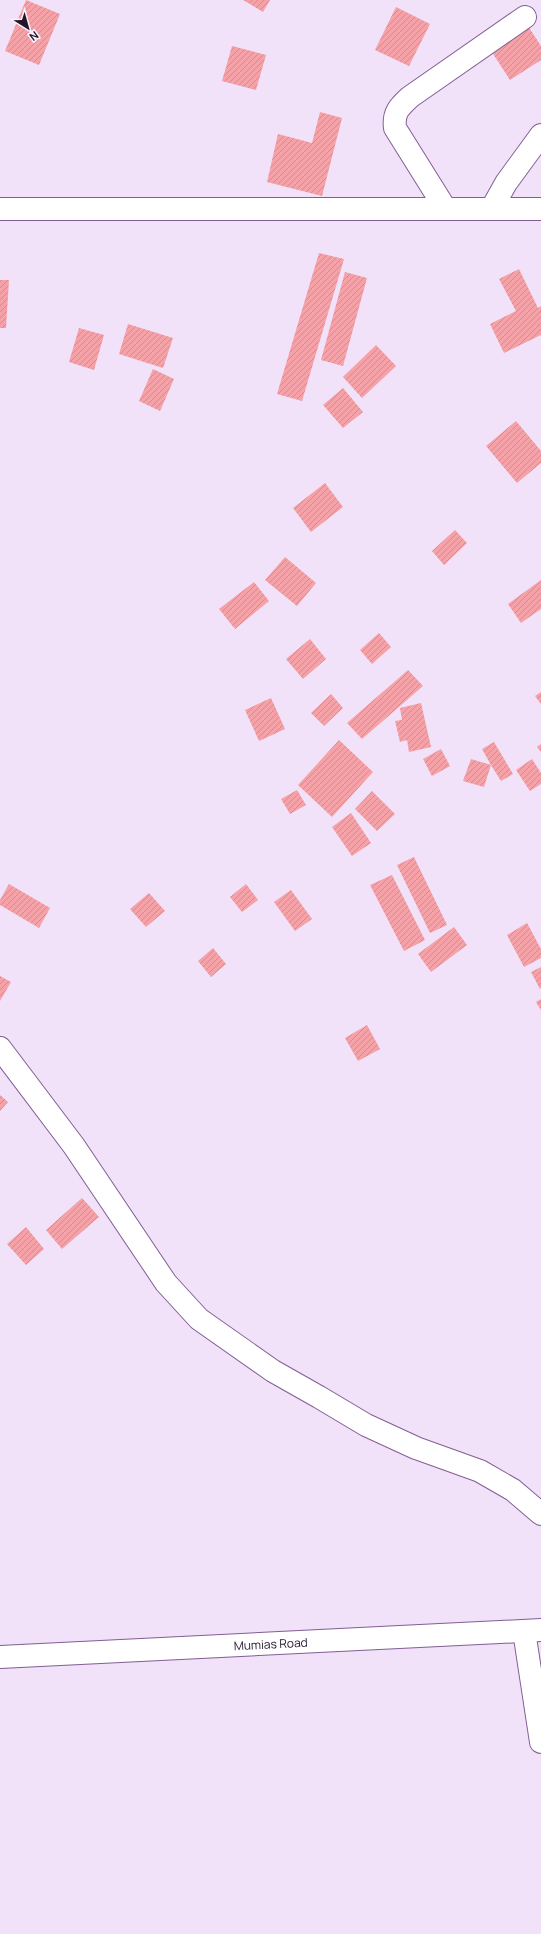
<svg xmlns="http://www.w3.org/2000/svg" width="541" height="1934" font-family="Manrope,sans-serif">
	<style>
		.building { fill: url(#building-hatch) }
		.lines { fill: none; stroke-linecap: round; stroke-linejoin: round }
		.minor-casing { stroke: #835e93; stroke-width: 24 }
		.minor { stroke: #fff; stroke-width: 22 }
		.labels { text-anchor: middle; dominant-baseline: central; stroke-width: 3.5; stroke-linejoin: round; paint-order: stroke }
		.street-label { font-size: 12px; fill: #23152a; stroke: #faf2fe }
	</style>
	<defs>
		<pattern id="building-hatch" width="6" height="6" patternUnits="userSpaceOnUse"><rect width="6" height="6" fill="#f4a2a8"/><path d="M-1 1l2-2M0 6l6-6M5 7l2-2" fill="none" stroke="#d18b91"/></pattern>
	</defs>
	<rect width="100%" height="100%" fill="#f1e1f9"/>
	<!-- building -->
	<path class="building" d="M26,0l34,14 -21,51 -34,-14z
		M243,0h27l-7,12z
		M396,7l34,17 -21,42 -34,-16z
		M526,23l15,23v14l-31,20 -22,-34z
		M232,46l34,9 -10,35 -34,-9z
		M320,112l22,6 -20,78 -55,-14 11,-48 34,9z
		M319,253l25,6 -42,142 -25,-7z
		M519,269l19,39 3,-2v29l-37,18 -14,-29 26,-13 -17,-32z
		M345,272l22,6 -24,88 -22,-6z
		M0,280h9l-3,48h-6z
		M128,324l45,14 -10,30 -44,-14z
		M79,328l25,7 -10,35 -25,-8z
		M376,345l20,21 -34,32 -19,-21z
		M153,369l21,10 -14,32 -21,-10z
		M343,388l20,24 -20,16 -20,-23z
		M516,421l25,30v12l-24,20 -31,-37z
		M325,483l18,24 -32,25 -18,-24z
		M455,530l12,13 -23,22 -12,-14z
		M285,557l31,26 -19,23 -32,-26z
		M541,580v29l-20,14 -13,-19z
		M254,582l15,19 -34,28 -16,-20z
		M379,633l12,14 -19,17 -12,-14z
		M310,639l16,20 -23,20 -17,-20z
		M408,670l15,16 -61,53 -15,-16z
		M541,692v12l-6,-8z
		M331,694l12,14 -19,18 -13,-13z
		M271,698l14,31 -26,12 -14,-31z
		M421,703l10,44 -22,5 -2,-12 -7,2 -5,-21 7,-1 -2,-12z
		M339,740l34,32 -41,45 -34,-32z
		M494,742l19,32 -12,7 -10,-16 -7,22 -21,-6 8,-22 20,6 -9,-16z
		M541,744v8l-4,-5z
		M441,749l9,17 -18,10 -9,-17z
		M532,759l9,14v11l-11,7 -14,-21z
		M297,790l9,15 -16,9 -9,-15z
		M372,791l23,23 -18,17 -22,-22z
		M351,813l20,30 -19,13 -20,-29z
		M414,857l33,68 -17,8 -33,-68z
		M392,875l33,65 -21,11 -34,-66z
		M9,884l41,24 -11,20 -39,-23v-5z
		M246,884l12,16 -16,12 -12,-15z
		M291,890l21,29 -17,12 -21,-29z
		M149,893l16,18 -19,16 -16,-18z
		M527,923l14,26v9l-17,9 -17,-32z
		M454,927l13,18 -36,27 -13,-18z
		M213,948l13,16 -15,13 -13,-16z
		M541,967v21l-1,1 -9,-17z
		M0,976l11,6 -11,19z
		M541,999v11l-5,-8z
		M367,1025l13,24 -22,12 -13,-23z
		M0,1095l8,7 -8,9z
		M82,1198l17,19 -37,32 -16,-19z
		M26,1227l18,22 -18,16 -19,-21z"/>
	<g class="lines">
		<!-- minor casing -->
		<g class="minor-casing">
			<g id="minor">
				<path d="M445,208l-50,-80c-2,-15 4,-21 15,-31l115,-80"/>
				<path d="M492,208l14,-25 35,-48"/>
				<path d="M0,209h541"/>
				<path d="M0,1048l74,98 92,137 33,36 74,52 46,26 47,28 50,23 64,23 33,19 28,24"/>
				<path d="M524,1631l17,111"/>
				<path id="s1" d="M0,1657l541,-27"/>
			</g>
		</g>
		<!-- minor -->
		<use href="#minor" class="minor"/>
	</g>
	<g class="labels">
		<!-- street labels -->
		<g class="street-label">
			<text stroke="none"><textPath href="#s1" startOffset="271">Mumias Road</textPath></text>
		</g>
	</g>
	<!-- north arrow -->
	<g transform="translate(28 28) rotate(143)" stroke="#faf2fe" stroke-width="3" paint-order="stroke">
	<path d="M0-3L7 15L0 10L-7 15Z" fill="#23152a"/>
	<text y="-6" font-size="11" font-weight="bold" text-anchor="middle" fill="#23152a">N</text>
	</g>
</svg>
